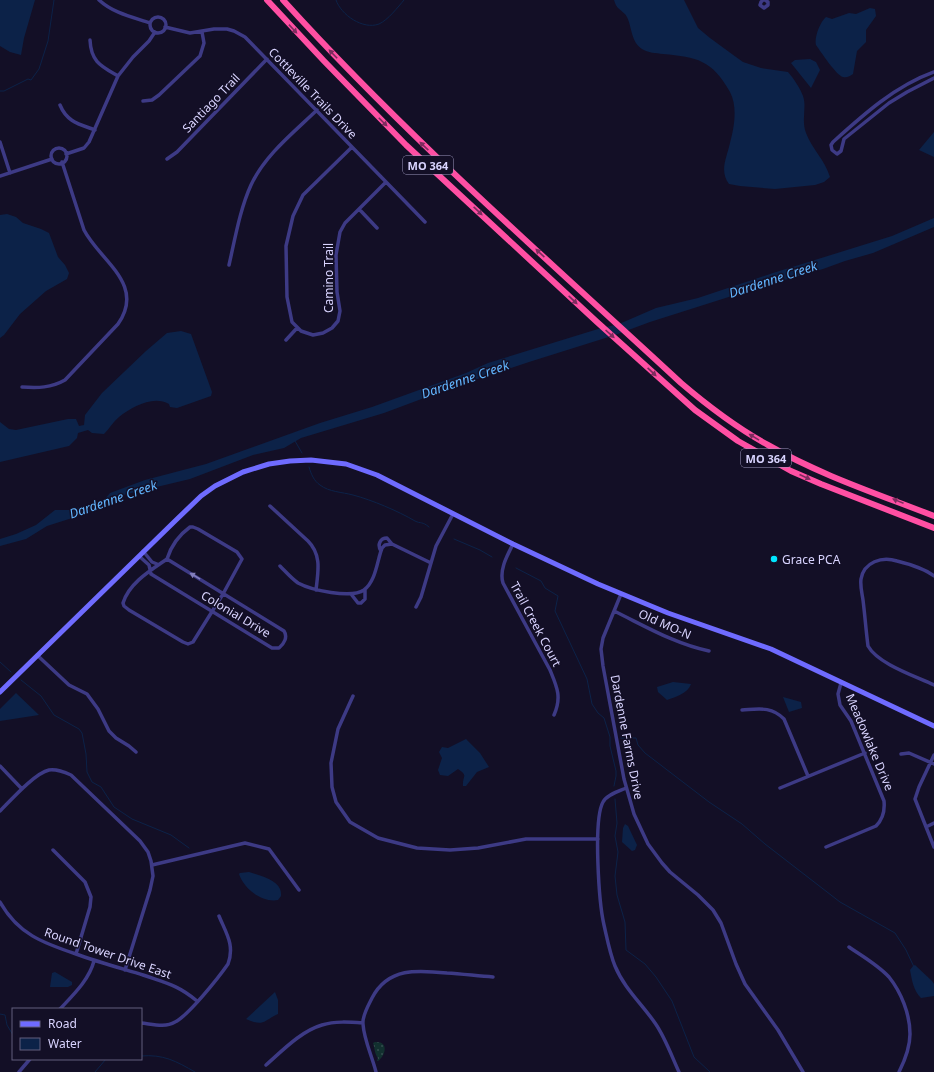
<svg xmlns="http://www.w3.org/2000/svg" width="934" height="1072" font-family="'Noto Sans',sans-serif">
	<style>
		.garden { fill: url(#garden-dots) }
		.water { fill: #0c2248 }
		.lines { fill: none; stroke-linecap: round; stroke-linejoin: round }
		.stream { stroke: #0c2248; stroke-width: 1 }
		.minor { stroke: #3d3a85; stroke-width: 3.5 }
		.secondary { stroke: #6f6bff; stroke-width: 5 }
		.motorway { stroke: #ff4fa3; stroke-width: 6 }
		.oneway { fill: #7d2c5e }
		.oneway2 { fill: #837fbc }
		.poi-dot { fill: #00e5ff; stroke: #130f26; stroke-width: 1.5 }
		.labels { text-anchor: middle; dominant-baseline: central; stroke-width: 3; stroke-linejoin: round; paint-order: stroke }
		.shield { fill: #130f26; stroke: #9e99be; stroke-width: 1 }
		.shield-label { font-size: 11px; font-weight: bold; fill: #d9d4ff }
		.street-label { font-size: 12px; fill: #d9d4ff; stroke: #130f26 }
		.poi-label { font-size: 12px; fill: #d9d4ff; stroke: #130f26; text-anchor: start }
		.water-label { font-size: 13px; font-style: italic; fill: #62b6ff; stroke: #130f26 }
	</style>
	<defs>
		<pattern id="garden-dots" width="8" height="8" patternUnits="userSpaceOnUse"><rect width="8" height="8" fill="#12302f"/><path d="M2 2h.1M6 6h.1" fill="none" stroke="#344d4e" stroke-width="1.8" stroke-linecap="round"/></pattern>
	</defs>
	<rect width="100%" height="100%" fill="#130f26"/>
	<!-- garden -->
	<path class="garden" d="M375,1042c14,-1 11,13 3,19h-1l1,-3c-4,-5 -3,-10 -5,-15z"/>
	<!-- water -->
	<path class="water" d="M0,0h35l-11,38 -3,17 -11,-3 -10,-6z
		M614,0h70l14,28 12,10 26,19 7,5 18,6 27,4c6,7 12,16 15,24 4,11 -2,24 3,37 6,16 19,27 24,44l-6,5 -9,3 -40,4 -35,-3 -11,-2c-10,-13 -2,-27 1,-41 4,-15 8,-36 0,-51 -18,-32 -33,-35 -67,-38 -7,-1 -15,-1 -21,-5 -11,-7 -10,-22 -15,-32 -2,-4 -6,-6 -9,-9 -2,-2 -3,-5 -4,-8z
		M870,8l5,1 1,7 -10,14v12l-9,9 -4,23c-3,2 -6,4 -10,3 -7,-2 -22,-25 -27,-32 -2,-7 4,-23 10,-28l6,2 17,-6 7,1z
		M810,59l6,3 4,8 -9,18 -20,-25 4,-3z
		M934,132v25l-15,-7z
		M7,214l9,3 7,6 18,6 8,4 9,24 7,8 4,8 -2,6 -21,12 -26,23 -16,21 -4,3v-123z
		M934,218v9l-61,26 -28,8 -22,8 -66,19 -107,34 -35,13 -86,27 -70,23 -75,28 -83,25 -17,10 -31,7 -63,24 -71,17 -9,10 -63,20 -21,13 -26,7v-7l16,-5 20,-9 19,-15h15l34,-10 6,-7 35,-13 61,-16 114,-41 52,-16 94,-34 22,-10 110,-34 21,-5 37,-16 42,-10 75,-25 119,-37z
		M181,331l10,3 21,58 -1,4 -34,12 -7,-1 -1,-3c-16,-9 -37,3 -50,13 -6,5 -10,12 -15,17l-12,-1 -4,-3 -10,3 -1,5 -8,8 -69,16v-40l9,7 7,1 52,-11h8l3,7 5,-1 1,-10 17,-22 44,-42 21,-18z
		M673,682l18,2c-3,9 -15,13 -24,16l-9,-8 -1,-5z
		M16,693l23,22 -39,6v-12z
		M783,697l18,5 1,6 -13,4z
		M466,739l14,14 9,14 -12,5 -11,14h-3c-1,-10 6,-10 -5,-17l-10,7 -8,-1 -2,-5 4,-12 -3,-6 3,-5 6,1z
		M625,824l3,2 9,19 -2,5 -3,1 -10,-9 1,-14z
		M249,872c9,3 27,7 31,17 1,2 1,5 1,7l-3,4c-16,3 -34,-11 -39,-26l1,-1z
		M915,965l17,16 2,3v12l-13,2c-8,-8 -9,-18 -11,-28l3,-4z
		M55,972l17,10v3l-4,2h-18l2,-14z
		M275,992l3,8v14c-15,7 -14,13 -32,5z"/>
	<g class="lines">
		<!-- stream -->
		<path class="stream" d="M336,0c5,15 27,30 43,24 9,-4 19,-17 25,-24
			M0,91h4l24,-12 3,1 8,-11 9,-28 6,-41
			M295,441l7,12
			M309,467c2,7 5,14 11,18 9,7 22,7 33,10 19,5 45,16 62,26 6,3 7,0 14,6
			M454,539l26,11 12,7
			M516,568l25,13 4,7 13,8 -3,15 32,68 5,25 6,9 6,5 6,19v9l6,25v5l-2,10
			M0,662l11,10
			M21,680l20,16 13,19 25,14 3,4 4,21 1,18 5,10 9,5 13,20 18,12 39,16 18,13
			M621,738h15l2,7 7,8 64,49 33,22 23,20 75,58 55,31 11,17 8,17
			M615,799l2,24 -2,13 3,16 -3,24 2,19 8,27 1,28 19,14 11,13 16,24 22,56 16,15
			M0,1014l5,1 2,10 6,10
			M141,1056c22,-2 35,5 54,16
			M95,1072l11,-13"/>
		<!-- minor -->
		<path class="minor" d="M99,0c14,13 33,17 51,23
			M763,0l-2,2 -1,3 4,3 4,-3v-3l-3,-2
			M150 25a8 8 0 1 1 16 0a8 8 0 1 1-16 0Z
			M165,27l25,6 24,-4h13l7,2 11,6 180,185
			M90,40c1,22 11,26 28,36
			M934,72c-39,14 -71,43 -101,70l-2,3 1,5 5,4 4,-3 3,-12 45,-36 18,-11 27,-14
			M143,101l9,-1 7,-5 41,-39 4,-13 -2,-11
			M60,105c7,17 19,19 35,25
			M0,142l10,31
			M352,147l-49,48 -10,21 -7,30 1,51 5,25 9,9 12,4 10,-2 9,-5 6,-7 2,-10 -3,-19 -1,-37 4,-23 5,-9 41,-41
			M51 156a8 8 0 1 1 16 0a8 8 0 1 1-16 0Z
			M66,154l18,-6 5,-6 29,-66 15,-19 16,-16 6,-9
			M167,159l10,-7 90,-93
			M0,176l52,-17
			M359,209l18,19
			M229,265c6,-26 11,-56 22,-80 14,-30 42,-52 66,-75
			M286,340l11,-12
			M22,387c16,1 29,1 43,-7l53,-56c28,-40 -18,-63 -34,-94l-22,-68
			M270,506l38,35c14,14 10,31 8,49
			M190,527h3l5,2 39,23 5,7 -19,35 -30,48 -5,2 -5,-2 -54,-32 -5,-4 -1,-3c6,-20 28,-33 44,-44 4,-13 12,-24 23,-32z
			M513,544c-6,12 -14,26 -10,39l47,87c7,17 12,27 4,45
			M143,551l9,11 5,2
			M381,551c-4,-6 -1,-13 6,-13l5,6
			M139,556l10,9 2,9 121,74h7c5,-4 9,-11 5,-17l-117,-72
			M280,566c6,6 11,12 18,17 13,7 53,16 66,7 12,-9 13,-29 18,-42l3,-3 7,-1 39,19
			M934,576c-10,-8 -25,-12 -37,-15 -15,-5 -33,1 -36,18 -1,7 1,14 2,21 2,16 3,31 5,46 10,18 47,30 66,39
			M351,594l7,9h3l4,-4v-10
			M621,594l-18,44 -2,11 2,17 21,113 10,35 14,30 14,19 8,9 28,23 15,15 8,13 15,41 9,20 33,46 25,42
			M416,607l5,-10 15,-51 17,-32
			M614,611c31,15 61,33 95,40
			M37,655l32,30 18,9 11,15 11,22 7,7 13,8 7,6
			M353,696l-15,33 -7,34 1,24 4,15 14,20 28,16 39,10 33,2 28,-2 48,-9h72
			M742,710c17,-1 29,-4 42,9l24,57
			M901,754l8,-1 25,11
			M934,755l-15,32 -4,12 19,48
			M0,766l22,23
			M626,788c-7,3 -20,7 -23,14 -10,18 -4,101 1,123 3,13 6,29 11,41 9,22 27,38 40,57 10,14 17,34 24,49
			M780,788l85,-35
			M0,811c11,-11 35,-38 49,-41 8,-1 15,2 22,5l69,66 8,11 3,9 2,15 -3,14 -25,80
			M926,827l8,-4
			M826,847l50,-21c7,-7 9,-15 8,-25l-33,-80 -11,-16 -2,-11 3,-11
			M53,850l32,32 6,15 -1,10 -14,47
			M152,865l93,-22 24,6 30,41
			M0,902c18,32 43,41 76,52 22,8 44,14 67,21 23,8 35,10 54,26
			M849,947c13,9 29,18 40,30 12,15 21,37 21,57 0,13 -5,26 -11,38
			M60,1009c13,-14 29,-29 34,-48
			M141,1023c11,1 24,5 34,-1 13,-6 44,-45 53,-58 7,-19 -2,-31 -9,-48
			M266,1065c16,-14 35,-34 56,-40 13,-4 27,-3 41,-2
			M19,1072l11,-13
			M376,1072c-4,-16 -12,-32 -13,-48 -1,-8 5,-18 9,-26 16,-31 46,-28 75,-25 16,1 31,3 46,4"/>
		<!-- secondary -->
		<path class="secondary" d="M0,692l174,-170 27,-26 14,-10 28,-14 26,-8 21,-3 21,-1 35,4 31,11 136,69 85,40 70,29 103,36 163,77"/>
		<!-- motorway -->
		<path class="motorway" d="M267,0l57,61 82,84 191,177 98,88 43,31 53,30 30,13 113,44
			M283,0c124,137 263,258 398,383 27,23 56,45 87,62 52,30 110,49 166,71"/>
	</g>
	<!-- one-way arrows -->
	<defs><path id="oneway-solid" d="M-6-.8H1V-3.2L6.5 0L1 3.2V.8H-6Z"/></defs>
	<g class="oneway">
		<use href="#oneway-solid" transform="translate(293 29) rotate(47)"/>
		<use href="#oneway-solid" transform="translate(333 54) rotate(-134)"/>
		<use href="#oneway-solid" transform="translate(383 122) rotate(45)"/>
		<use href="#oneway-solid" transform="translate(424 146) rotate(-137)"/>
		<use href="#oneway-solid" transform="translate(478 211) rotate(43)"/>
		<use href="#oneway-solid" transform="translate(540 253) rotate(-137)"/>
		<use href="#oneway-solid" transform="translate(573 300) rotate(43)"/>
		<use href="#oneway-solid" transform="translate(610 334) rotate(42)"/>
		<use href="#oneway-solid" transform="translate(652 372) rotate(43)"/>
		<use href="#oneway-solid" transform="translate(754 437) rotate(-149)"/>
		<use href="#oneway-solid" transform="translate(805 477) rotate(24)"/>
		<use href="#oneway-solid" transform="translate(898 501) rotate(-158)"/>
	</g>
	<use class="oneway2" href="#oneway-solid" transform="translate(195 576) rotate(-149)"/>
	<!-- markers -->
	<circle class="poi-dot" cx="774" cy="559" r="4"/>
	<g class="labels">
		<!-- shield labels -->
		<g class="shield">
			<rect x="403" y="156" width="50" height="18" rx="3"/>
			<rect x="741" y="449" width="50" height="18" rx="3"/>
		</g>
		<g class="shield-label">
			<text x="428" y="165">MO 364</text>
			<text x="766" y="458">MO 364</text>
		</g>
		<!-- street labels -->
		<g class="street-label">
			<text transform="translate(313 93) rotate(46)">Cottleville Trails Drive</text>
			<text transform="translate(211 103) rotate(-46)">Santiago Trail</text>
			<text transform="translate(328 278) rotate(-90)">Camino Trail</text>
			<text transform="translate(236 614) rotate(31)">Colonial Drive</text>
			<text transform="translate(536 624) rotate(62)">Trail Creek Court</text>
			<text transform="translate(665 624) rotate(24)">Old MO-N</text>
			<text transform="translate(627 737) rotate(79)">Dardenne Farms Drive</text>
			<text transform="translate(870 742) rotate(67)">Meadowlake Drive</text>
			<text transform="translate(108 953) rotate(19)">Round Tower Drive East</text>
		</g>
		<!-- poi labels -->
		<g class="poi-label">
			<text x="782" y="559">Grace PCA</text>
		</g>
		<!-- water labels -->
		<g class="water-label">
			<text transform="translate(773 279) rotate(-18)">Dardenne Creek</text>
			<text transform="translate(465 379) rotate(-19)">Dardenne Creek</text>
			<text transform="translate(113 499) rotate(-19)">Dardenne Creek</text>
		</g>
	</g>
	<!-- legend -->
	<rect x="12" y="1008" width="130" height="52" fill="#130f26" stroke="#625e7d"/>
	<rect x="20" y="1021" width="20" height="6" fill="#6f6bff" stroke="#625e7d"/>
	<text x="48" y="1028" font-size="12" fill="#d9d4ff">Road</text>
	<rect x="20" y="1038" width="20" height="12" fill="#0c2248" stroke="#625e7d"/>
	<text x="48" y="1048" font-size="12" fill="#d9d4ff">Water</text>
</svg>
